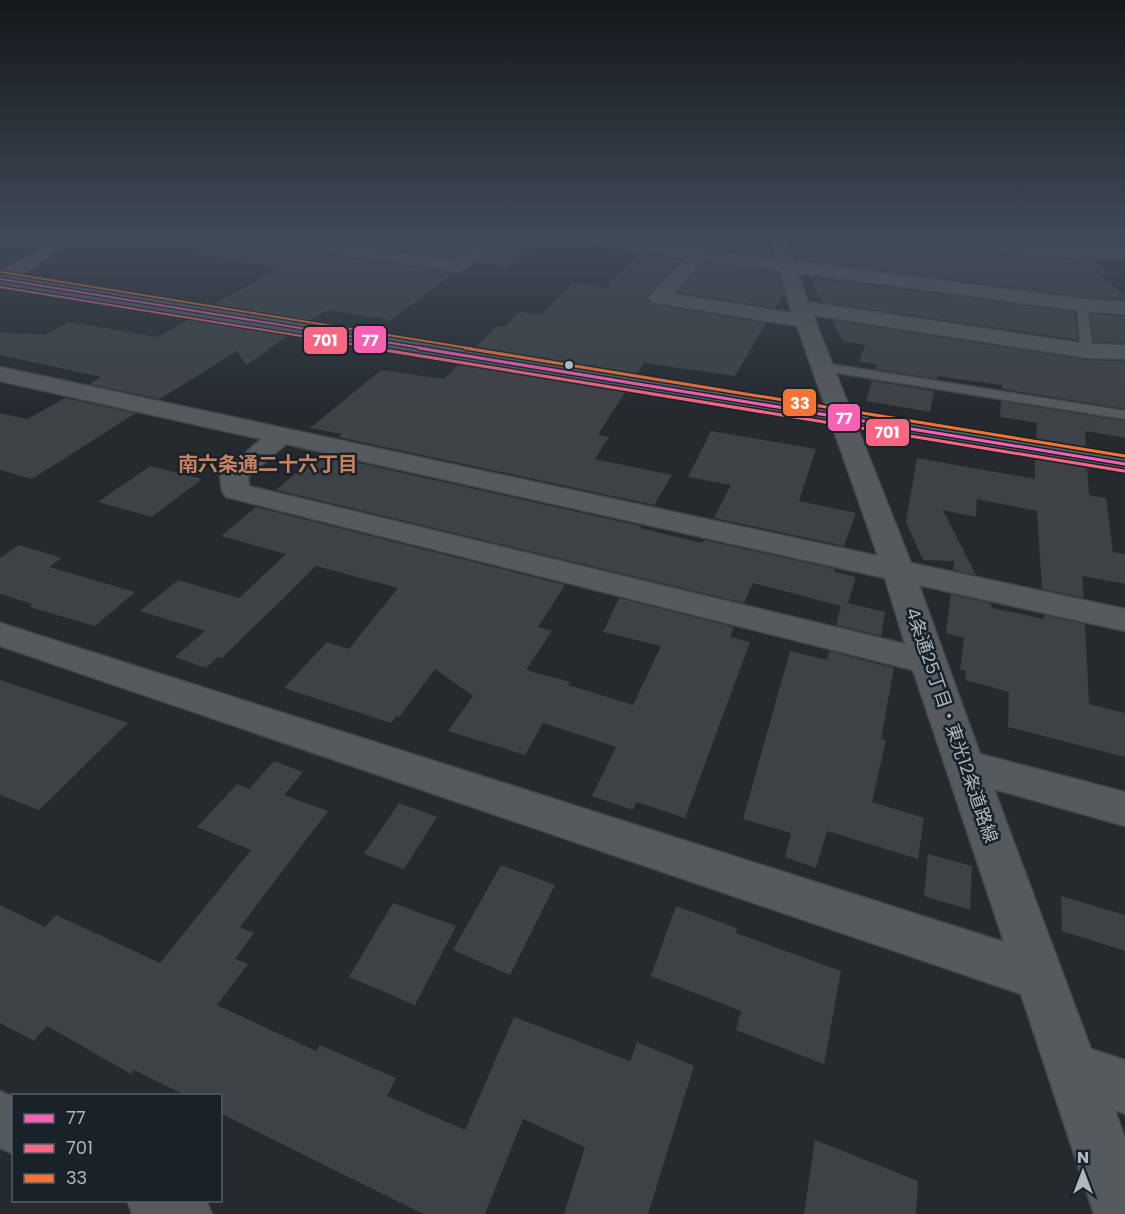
<svg xmlns="http://www.w3.org/2000/svg" width="1125" height="1214" font-family="Poppins,'Noto Sans JP',sans-serif">
	<style>
		.building { fill: #3d4246 }
		.lines { fill: none; stroke-linecap: round; stroke-linejoin: round }
		.lane-casing { stroke: #42464a; stroke-width: 3 }
		.street-casing { stroke: #42464a; stroke-width: 3 }
		.secondary-casing { stroke: #42464a; stroke-width: 3 }
		.lane { fill: #555a5e; fill-rule: evenodd }
		.street { fill: #555a5e; fill-rule: evenodd }
		.secondary { fill: #585d63; fill-rule: evenodd }
		.bus-1-far1-casing { stroke: #192229; stroke-width: 4.5 }
		.bus-1-casing { stroke: #192229; stroke-width: 6 }
		.bus-2-far1-casing { stroke: #192229; stroke-width: 4.5 }
		.bus-2-casing { stroke: #192229; stroke-width: 6 }
		.bus-3-far1-casing { stroke: #192229; stroke-width: 4.5 }
		.bus-3-casing { stroke: #192229; stroke-width: 6 }
		.bus-1-far1 { stroke: #f860b3; stroke-width: 2 }
		.bus-1 { stroke: #f860b3; stroke-width: 3 }
		.bus-2-far1 { stroke: #fa6682; stroke-width: 2 }
		.bus-2 { stroke: #fa6682; stroke-width: 3 }
		.bus-3-far1 { stroke: #f57335; stroke-width: 2 }
		.bus-3 { stroke: #f57335; stroke-width: 3 }
		.bus-dot { fill: #aeb8c2; stroke: #192229; stroke-width: 2 }
		.labels { text-anchor: middle; dominant-baseline: central; stroke-width: 5; stroke-linejoin: round; paint-order: stroke }
		.street-label { font-size: 18px; fill: #aeb8c2; stroke: #192229 }
		.neighbourhood-label { font-size: 20px; font-weight: bold; fill: #ca8161; stroke: #192229 }
		.line-badge { stroke: #192229; stroke-width: 2 }
		.badge-label { font-size: 16px; text-anchor: middle; font-weight: bold; fill: #fff }
	</style>
	<rect width="100%" height="100%" fill="#252a2f"/>
	<!-- building -->
	<path class="building" d="M196,238h53l4,6 201,29 -63,47 -64,-10 -17,11 -97,-16 67,-37 -85,-14z
		M311,238h172l-31,20z
		M508,238h37l-40,29 -29,-5z
		M640,238h127l5,18 -132,-17z
		M787,238h113l4,6 6,1 107,12 75,3 16,13h-12l29,22v5l-43,-3 -286,-38z
		M975,238h91l8,7 -57,-2z
		M639,254l42,6 -34,37 5,7 114,19 -31,53 -91,-13 -7,11 -162,-26 22,-22 7,1 15,-15 22,3 32,-32 32,5z
		M704,262l73,10 7,21 -9,15 -98,-16z
		M809,277l266,35 3,28 -256,-38z
		M1090,314l35,2v27l-31,-1z
		M190,319l99,16 -43,30 -9,-14 -77,48 -71,-15 12,-7 -101,-22v-23l44,3 25,-13 89,15z
		M832,320l255,40 38,1v48l-123,-20v-4l-65,-9v3l-62,-10 2,-5 -18,-2 6,-17 -22,-4z
		M459,364l167,27 -28,44 11,2 -14,22 77,16 -18,30 -316,-68 4,-3 -32,-6 71,-58 63,9z
		M872,381l62,10 -4,21 -64,-11z
		M65,398l71,15 -104,66 -32,-9v-57l27,6z
		M1001,401l124,20v17l-40,-7 1,16 -50,-8 1,-16 -37,-6z
		M711,431l105,18 -17,52 57,12 -12,33 -130,-28 17,-33 -43,-8z
		M318,454l323,72 -1,2 62,15 2,-3 131,29 -1,3 22,5 -8,26 37,9 -4,24 -45,-11 5,-19 -88,-23 -9,20 -468,-113z
		M917,458l118,21v-20l52,9 2,27 17,3 7,54 12,2v30l-43,-8 2,22 -42,-9 -5,-78 -60,-12 -1,18 -33,-7 33,65 -23,-5 1,-9 -31,-1 -17,-38z
		M150,466l52,13 -50,38 -54,-15z
		M256,507l309,78 -27,42 14,4 -26,39 44,12 -2,3 65,20 28,-59 -58,-14 16,-34 115,29 -4,10 20,5 -65,176 -49,-16 -3,8 -41,-14 24,-49 -73,-24 -18,32 -77,-24 25,-35 -38,-27 -36,48 -3,-1 -5,7 -107,-35 43,-46 22,7 49,-61 -82,-22 -94,92 -4,-1 -12,11 -31,-11 30,-26 -65,-20 38,-31 61,18 47,-44 -65,-18z
		M19,545l43,13 -13,9 86,25 -40,34 -66,-19 3,-3 -32,-10v-36z
		M951,594l39,9 2,5 52,11v-4l41,9 4,80 36,9v44l-117,-30 1,-35 -44,-12 1,-9 -6,-1 4,-32 -18,-5z
		M790,651l37,9 2,-9 65,17 -13,71 5,1 -14,62 52,16 -6,41 -91,-28 -11,37 -31,-11 6,-24 -48,-14z
		M0,680l128,43 -89,87 -39,-15z
		M274,761l29,11 -19,23 44,16 -88,116 14,6 -19,26 13,5 -31,41 99,46 4,-6 76,33 -9,18 78,34 49,-113 116,44 7,-19 57,24 -46,148h-84l21,-67 -62,-28 -38,95h-62l-203,-101v-18h-35l-51,-25 -3,4 -84,-48 -13,15 -34,-18v-118l45,22 11,-12 104,48 91,-113 -54,-23 40,-43 12,5z
		M399,803l38,14 -33,52 -40,-15z
		M928,854l44,12 -2,44 -46,-14z
		M501,865l54,20 -45,90 -57,-25z
		M1061,896l64,19v36l-63,-20z
		M393,903l63,23 -41,79 -66,-28z
		M676,906l61,22 -1,5 105,38 -17,93 -88,-34 5,-19 -90,-35z
		M815,1140l103,41 -2,33h-112z"/>
	<g class="lines">
		<!-- lane casing -->
		<g class="lane-casing">
			<path id="lane" d="M1082,302l5,3 6,46 -6,4 -6,-4 -4,-46z
				M823,363l302,48v8l-306,-49 -2,-3z"/>
		</g>
		<!-- street casing -->
		<g class="street-casing">
			<path id="street" d="M57,238h20l-70,46 -7,2v-14z
				M251,238h44l158,22 34,-22h19l-44,32 -6,1 -197,-28 -6,-1z
				M571,238h46l158,21 -6,-21h16l9,23 288,38 43,3v12l-43,-3 -284,-38 10,29 279,42 38,1v14l-38,-1 -274,-43 98,248 214,46v22l-206,-46 61,169 145,38v34l-131,-37 97,260 34,11v54l-10,-4 10,28v76h-31l-73,-220 -1021,-348v-23l1004,319 -91,-272 -687,-173 -4,-6 -2,-16 41,-36 -261,-58v-14l878,189 -81,-230 -145,-24 -3,-4 3,-4 34,-36 -107,-15 -6,-1zM703,260l76,10 13,43 -119,-19zM286,444l599,134 20,66 -656,-158 -1,-9z
				M902,238h53l62,7 108,4v10l-108,-4 -107,-12 -6,-1z
				M0,1091l14,6v57l-14,-6z
				M127,1200h79l6,14h-80z"/>
		</g>
		<!-- secondary casing -->
		<g class="secondary-casing">
			<path id="secondary" d="M0,273l1125,183v16l-1125,-187z"/>
		</g>
		<!-- lane -->
		<use href="#lane" class="lane"/>
		<!-- street -->
		<use href="#street" class="street"/>
		<!-- secondary -->
		<use href="#secondary" class="secondary"/>
		<!-- bus-1-far1 casing -->
		<g class="bus-1-far1-casing">
			<path id="bus-1-far1" d="M0,279l428,70"/>
		</g>
		<!-- bus-1 casing -->
		<g class="bus-1-casing">
			<path id="bus-1" d="M419,348l706,116"/>
		</g>
		<!-- bus-2-far1 casing -->
		<g class="bus-2-far1-casing">
			<path id="bus-2-far1" d="M0,287l381,62"/>
		</g>
		<!-- bus-2 casing -->
		<g class="bus-2-casing">
			<path id="bus-2" d="M372,348l752,123"/>
		</g>
		<!-- bus-3-far1 casing -->
		<g class="bus-3-far1-casing">
			<path id="bus-3-far1" d="M1,272l473,77"/>
		</g>
		<!-- bus-3 casing -->
		<g class="bus-3-casing">
			<path id="bus-3" d="M465,348l660,108"/>
		</g>
		<!-- bus-1-far1 -->
		<use href="#bus-1-far1" class="bus-1-far1"/>
		<!-- bus-1 -->
		<use href="#bus-1" class="bus-1"/>
		<!-- bus-2-far1 -->
		<use href="#bus-2-far1" class="bus-2-far1"/>
		<!-- bus-2 -->
		<use href="#bus-2" class="bus-2"/>
		<!-- bus-3-far1 -->
		<use href="#bus-3-far1" class="bus-3-far1"/>
		<!-- bus-3 -->
		<use href="#bus-3" class="bus-3"/>
	</g>
	<!-- sky -->
	<linearGradient id="sky" x2="0" y2="1"><stop stop-color="#14171a"/><stop offset="0.58" stop-color="#404a58"/><stop offset="1" stop-color="#404a58" stop-opacity="0"/></linearGradient>
	<rect width="1125" height="408" fill="url(#sky)"/>
	<!-- markers -->
	<circle class="bus-dot" cx="569" cy="365" r="5"/>
	<g class="labels">
		<!-- street labels -->
		<g class="street-label">
			<text transform="translate(952 725) rotate(71)">4条通25丁目・東光12条道路線</text>
		</g>
		<!-- neighbourhood labels -->
		<g class="neighbourhood-label">
			<text x="268" y="464">南六条通二十六丁目</text>
		</g>
	</g>
	<g class="line-badge">
		<rect x="353" y="325" width="34" height="29" rx="6" fill="#f860b3"/>
		<rect x="303" y="326" width="45" height="29" rx="6" fill="#fa6682"/>
		<rect x="782" y="388" width="35" height="29" rx="6" fill="#f57335"/>
		<rect x="827" y="403" width="34" height="29" rx="6" fill="#f860b3"/>
		<rect x="865" y="418" width="45" height="29" rx="6" fill="#fa6682"/>
	</g>
	<g class="badge-label">
		<text x="370" y="346">77</text>
		<text x="325" y="346">701</text>
		<text x="800" y="409">33</text>
		<text x="844" y="424">77</text>
		<text x="887" y="438">701</text>
	</g>
	<!-- legend -->
	<rect x="12" y="1094" width="210" height="108" fill="#192229" stroke="#555e66" stroke-width="1.5"/>
	<rect x="24" y="1114" width="30" height="9" fill="#f860b3" stroke="#555e66" stroke-width="1.5"/>
	<text x="66" y="1124" font-size="18" fill="#aeb8c2">77</text>
	<rect x="24" y="1144" width="30" height="9" fill="#fa6682" stroke="#555e66" stroke-width="1.5"/>
	<text x="66" y="1154" font-size="18" fill="#aeb8c2">701</text>
	<rect x="24" y="1174" width="30" height="9" fill="#f57335" stroke="#555e66" stroke-width="1.5"/>
	<text x="66" y="1184" font-size="18" fill="#aeb8c2">33</text>
	<!-- north arrow -->
	<g transform="translate(1083 1172)" stroke="#192229" stroke-width="4.5" paint-order="stroke">
	<path d="M0-4.5L10 22L0 15L-10 22Z" fill="#aeb8c2"/>
	<text y="-9" font-size="16" font-weight="bold" text-anchor="middle" fill="#aeb8c2">N</text>
	</g>
</svg>
